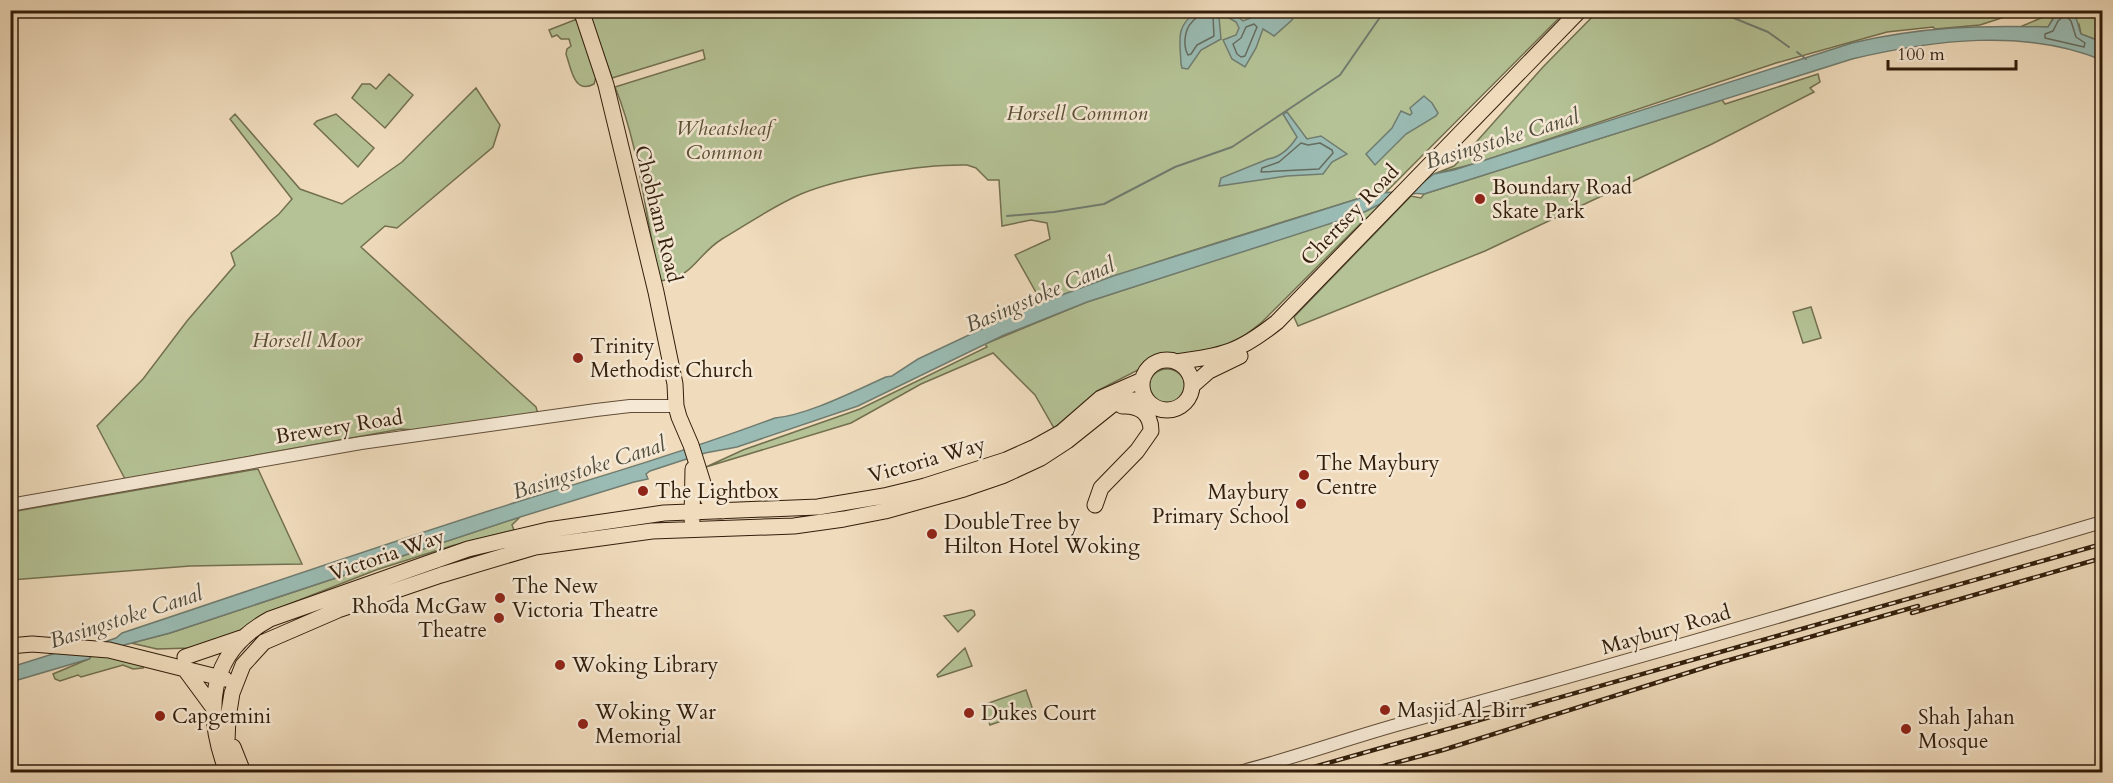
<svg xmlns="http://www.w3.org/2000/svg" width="2113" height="783" font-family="Cardo,serif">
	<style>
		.green { fill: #b4c295; stroke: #737050; stroke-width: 1.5 }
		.water { fill: #9abbb3; stroke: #707c70; stroke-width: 1.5 }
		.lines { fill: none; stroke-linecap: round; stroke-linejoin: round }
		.shore { stroke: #666c5f; stroke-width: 1.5 }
		.stream { stroke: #707c70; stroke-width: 2 }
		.tertiary-casing { stroke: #624e38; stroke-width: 14 }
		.primary-casing { stroke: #321e0b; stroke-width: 17 }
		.tertiary { stroke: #f5e8d4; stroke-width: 12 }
		.primary { stroke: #f0dcbd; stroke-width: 15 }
		.rail-casing { stroke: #321e0b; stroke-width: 4.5 }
		.rail { stroke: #f5e8d4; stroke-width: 2; stroke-dasharray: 7; stroke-linecap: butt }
		.poi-dot { fill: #8f2418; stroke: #f5e8d4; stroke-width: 2 }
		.labels { text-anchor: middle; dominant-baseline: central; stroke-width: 5; stroke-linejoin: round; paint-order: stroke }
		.park-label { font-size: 21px; font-style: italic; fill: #594f34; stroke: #f5e8d4 }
		.poi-label { font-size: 21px; fill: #321e0b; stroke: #f5e8d4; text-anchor: start }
		.street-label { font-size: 21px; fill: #321e0b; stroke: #f5e8d4 }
		.water-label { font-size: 22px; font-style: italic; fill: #514d3d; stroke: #f5e8d4 }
	</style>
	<rect width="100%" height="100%" fill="#f0dcbd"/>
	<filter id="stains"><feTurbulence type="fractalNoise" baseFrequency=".00333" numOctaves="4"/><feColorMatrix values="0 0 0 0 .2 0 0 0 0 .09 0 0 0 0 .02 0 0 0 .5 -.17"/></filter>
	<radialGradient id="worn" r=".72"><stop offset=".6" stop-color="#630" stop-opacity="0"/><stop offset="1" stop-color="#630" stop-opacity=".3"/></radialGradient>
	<!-- green -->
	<path class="green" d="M588,11h978l-180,181 -13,2c-111,35 -222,67 -331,109l-27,-48 35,-16 -3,-16 -16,-3 -29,6 -3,-46h-11l-12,-12 -9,-3c-45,-1 -125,12 -166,29 -28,12 -53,30 -79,45 -27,17 -27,38 -62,42 -15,-65 -20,-133 -45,-194l90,-28 -2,-9 -91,28z
		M1598,11h425l-43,14 -45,4 -2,-2 -46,5 -111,31 -299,100 -43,11 20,-8 8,-8 81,-91z
		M2057,11h45v31l-21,-8 -2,-10 -26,-6 -5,9h-28z
		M577,19l19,58 -2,7c-20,11 -23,-16 -28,-30l1,-5 4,-3 -2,-7h-8l-4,-4 -5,2 -3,-7z
		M389,74l24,21 -28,33 -33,-30 10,-14h8l6,5z
		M1818,74l2,8 -10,6 4,4 -102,52 -227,107 -187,75 -4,-9 117,-121 10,2 3,-4 298,-94 3,4z
		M476,88l24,37 -7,22 -96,81 -12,-2 -24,21 175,160 2,7 -123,16 -14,-1 -276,50 -28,-53 46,-47 44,-58 48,-56 -4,-12 48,-39 13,-15 -62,-80 5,-5 65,75 42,15 60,-42z
		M336,114l38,34 -16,19 -44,-43 3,-3z
		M1379,203l2,4 -18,14 -101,101 -19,15 -20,11 -48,7h-15l-8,2 -12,12 -43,22 -43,37 -19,-33 -42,-42 -72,31 -70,39 -145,44 37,-17 117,-41 127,-62 -2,-3 102,-42 281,-92z
		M1811,307l10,31 -18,5 -10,-31z
		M1149 387a18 18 0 1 1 36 0a18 18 0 1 1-36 0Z
		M258,469l44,95 -112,2 -179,14v-68z
		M520,517l-8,8 2,5 -63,16 -75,24 -102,40 -44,26 -39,12 -34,1 -26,-6 39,-10z
		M971,610l3,1 1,4 -17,17 -14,-16z
		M965,648l7,18 -34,11 -1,-2z
		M94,653l51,11 -2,4 -10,1 -10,-4 -42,12 -3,-2 -18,6 -5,-2 -2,-5 36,-15z
		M1026,690l7,20 -43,15 -7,-20z"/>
	<!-- water -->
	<path class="water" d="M1197,11h35l11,10 26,-10h27l-4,9 -18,16 -11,-7 -7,19 -11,19 -13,-8 -9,-19 13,-5 3,-7 -3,-6 -12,-7 -5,2 2,22 -20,11 -13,19 -6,-1 -1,-4c-1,-25 -6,-37 16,-53z
		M2062,12c17,0 14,9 19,22l21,8v18c-77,-32 -170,-20 -250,-1l-428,135c-25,-3 -42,10 -64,20l-273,88 -83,33 -146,71 -121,41 -32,6 -55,18 -4,3 2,5 -14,3 -114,35 -350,116 -76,20 -5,6 -78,23v-15l45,-14 25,-3 35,-12 6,-5c133,-44 265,-90 398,-132 86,-26 172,-52 255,-83 33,-3 79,-27 111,-41l6,-1 26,-17 106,-50 89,-33 260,-82 19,-2 30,-9 12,-9 20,-4 398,-127c68,-16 126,-18 196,-16l9,-14z
		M1424,96l8,7 6,10 -2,3 -30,18 -31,31 -9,-11 26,-26 9,-17 9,4 2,-2 -2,-5z
		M1287,112l20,27 14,-3 26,18 -15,8 -9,12 -36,2 -68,10 2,-8 47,-19c13,-2 22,-11 29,-22l-14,-23z"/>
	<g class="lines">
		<!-- shore -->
		<path class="shore" d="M1200,10c-1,8 -4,7 -8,12 -8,8 -9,24 -4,33l3,-1 6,-9 17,-9 -1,-20 6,-6
			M2065,15l6,6 5,16 9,6 -1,4 -39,-9v-4l8,-3 5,-10z
			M1254,24l3,3 -12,29 -4,1 -4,-3 -4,-10 8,-6 5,-11z
			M1301,143l7,2 12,-2 12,7 1,3 -14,16 -58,3 1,-4 17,-6z"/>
		<!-- stream -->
		<path class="stream" d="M1714,10l54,22 21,15
			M1797,52l9,7
			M1007,216l47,-4 50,-8 71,-37 57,-20 108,-72 45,-65"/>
		<!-- tertiary casing -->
		<g class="tertiary-casing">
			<path id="tertiary" d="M10,505l351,-62 235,-33 34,-4h46
				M1239,772c55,-14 107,-33 161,-48 235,-65 469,-133 702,-202"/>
		</g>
		<!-- primary casing -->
		<g class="primary-casing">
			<path id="primary" d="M581,10l25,75 50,207 19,92 1,22 3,11 12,28 17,54 15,12
				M1142 385a25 25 0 1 1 50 0a25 25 0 1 1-50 0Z
				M1176,362c48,-7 62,-9 101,-40l303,-312
				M1192,386l17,-15 31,-15
				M1095,505l6,-17 36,-37 14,-20c0,-18 -12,-26 -29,-25
				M692,520l1,-51
				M10,646l22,-2 77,6 116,29
				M185,657l56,-19
				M184,668l28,38
				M233,747l10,25
				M231,757l-4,-16 1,-23 4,-25 11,-28 21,-23 74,-32 103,-35 94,-28 117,-16 142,-5 50,-7 41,-8 79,-22 38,-13 39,-18 26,-17 45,-36 12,-5h22
				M227,772c-23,-60 -20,-119 43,-153l198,-70 80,-19 116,-17 154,-6 66,-11 41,-10 81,-26 29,-13 27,-15 39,-34 41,-18"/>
		</g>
		<!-- tertiary -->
		<use href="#tertiary" class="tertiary"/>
		<!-- primary -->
		<use href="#primary" class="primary"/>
		<!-- rail casing -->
		<g class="rail-casing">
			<path id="rail" d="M1912,613l190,-55
				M1296,772l806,-228
				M1361,772l82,-22 276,-87 199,-57"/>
		</g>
		<!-- rail -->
		<use href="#rail" class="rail"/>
	</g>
	<!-- markers -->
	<g class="poi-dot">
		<circle cx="1480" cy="199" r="6"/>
		<circle cx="578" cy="358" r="6"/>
		<circle cx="1304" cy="475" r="6"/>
		<circle cx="643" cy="491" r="6"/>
		<circle cx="1301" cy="504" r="6"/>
		<circle cx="932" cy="534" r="6"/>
		<circle cx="500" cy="598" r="6"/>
		<circle cx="499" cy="618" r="6"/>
		<circle cx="560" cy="665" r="6"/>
		<circle cx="1385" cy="710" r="6"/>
		<circle cx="969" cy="713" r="6"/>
		<circle cx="160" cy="716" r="6"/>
		<circle cx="583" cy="724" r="6"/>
		<circle cx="1906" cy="729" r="6"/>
	</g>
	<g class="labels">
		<!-- park labels -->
		<g class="park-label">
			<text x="1077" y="113">Horsell Common</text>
			<text x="724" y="128">Wheatsheaf<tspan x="724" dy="24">Common</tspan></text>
			<text x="307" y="340">Horsell Moor</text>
		</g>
		<!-- poi labels -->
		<g class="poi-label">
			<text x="1492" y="187">Boundary Road<tspan x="1492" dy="24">Skate Park</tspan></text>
			<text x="590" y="346">Trinity<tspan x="590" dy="24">Methodist Church</tspan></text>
			<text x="1316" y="463">The Maybury<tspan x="1316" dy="24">Centre</tspan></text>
			<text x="655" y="491">The Lightbox</text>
			<text x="1289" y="492" text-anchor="end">Maybury<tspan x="1289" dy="24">Primary School</tspan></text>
			<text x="944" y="522">DoubleTree by<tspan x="944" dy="24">Hilton Hotel Woking</tspan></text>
			<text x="512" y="586">The New<tspan x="512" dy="24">Victoria Theatre</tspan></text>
			<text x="487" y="606" text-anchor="end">Rhoda McGaw<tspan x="487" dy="24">Theatre</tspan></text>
			<text x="572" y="665">Woking Library</text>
			<text x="1397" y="710">Masjid Al-Birr</text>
			<text x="595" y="712">Woking War<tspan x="595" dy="24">Memorial</tspan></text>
			<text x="981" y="713">Dukes Court</text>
			<text x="172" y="716">Capgemini</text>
			<text x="1918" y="717">Shah Jahan<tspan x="1918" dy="24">Mosque</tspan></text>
		</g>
		<!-- street labels -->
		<g class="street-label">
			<text transform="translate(658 214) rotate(76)">Chobham Road</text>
			<text transform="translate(1350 215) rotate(-46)">Chertsey Road</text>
			<text transform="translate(339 427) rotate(-9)">Brewery Road</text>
			<text transform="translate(927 460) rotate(-16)">Victoria Way</text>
			<text transform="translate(387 555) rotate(-19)">Victoria Way</text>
			<text transform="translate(1666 630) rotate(-16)">Maybury Road</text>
		</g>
		<!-- water labels -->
		<g class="water-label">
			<text transform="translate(1502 139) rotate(-17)">Basingstoke Canal</text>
			<text transform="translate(1040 295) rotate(-23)">Basingstoke Canal</text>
			<text transform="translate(589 468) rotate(-18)">Basingstoke Canal</text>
			<text transform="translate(126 617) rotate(-18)">Basingstoke Canal</text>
		</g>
	</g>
	<!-- margin -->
	<rect width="2113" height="783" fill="none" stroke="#f0dcbd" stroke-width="36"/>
	<rect x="12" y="12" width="2089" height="759" fill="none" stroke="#321e0b" stroke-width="3"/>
	<rect x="18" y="18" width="2077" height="747" fill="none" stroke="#321e0b" stroke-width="1.5"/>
	<!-- scale -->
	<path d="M1888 60v9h128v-9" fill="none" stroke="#321e0b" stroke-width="3"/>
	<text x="1897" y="60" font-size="18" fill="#321e0b" stroke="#f5e8d4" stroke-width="4.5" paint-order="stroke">100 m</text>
	<rect width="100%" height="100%" filter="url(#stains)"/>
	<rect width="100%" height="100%" fill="url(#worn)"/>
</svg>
